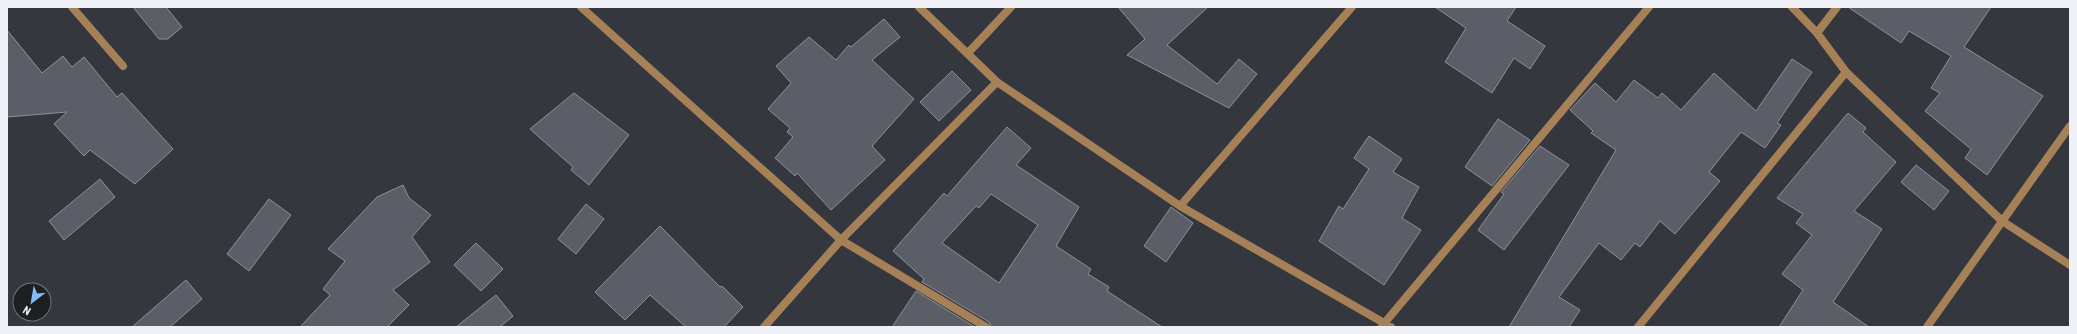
<svg xmlns="http://www.w3.org/2000/svg" width="2077" height="334" font-family="'Roboto Condensed',sans-serif">
	<style>
		.building { fill: #5b5e66; stroke: #8f919a; fill-rule: evenodd }
		.lines { fill: none; stroke-linecap: round; stroke-linejoin: round }
		.minor { stroke: #a68057; stroke-width: 8 }
	</style>
	<rect width="100%" height="100%" fill="#35373f"/>
	<!-- building -->
	<path class="building" d="M133,7h33l16,20 -14,12h-9z
		M1118,7h90l-41,38 50,39 22,-25 18,15 -28,34 -102,-53 18,-16z
		M1435,7h81l-9,14 38,25 -15,23 -16,-11 -22,35 -47,-31 21,-34z
		M1848,7h143l-27,40 79,49 -56,79 -22,-17 6,-9 -46,-38 15,-18 -9,-5 20,-32 -42,-25 -8,12z
		M884,19l16,18 -28,23 42,39 -42,47 13,14 -54,50 -34,-37 -2,3 -20,-18 18,-21 -6,-5 3,-4 -22,-19 23,-26 -15,-17 33,-29 27,23 13,-15 2,2z
		M7,30l35,43 21,-17 9,11 12,-10 33,40 5,-4 51,56 -38,35 -45,-34 -6,6 -30,-32 13,-12 -60,5z
		M1792,59l20,13 -35,51 4,2 -16,23 -24,-16 -32,40 11,9 -45,53 -15,-13 -20,26 -5,-4 -14,17 -22,-17 -40,54 21,13 -11,17h-60l107,-177 -25,-17 2,-2 -23,-21 25,-27 21,19 18,-22 24,18 4,-5 19,17 33,-37 42,38z
		M952,71l19,19 -32,31 -19,-19z
		M574,93l55,42 -40,50 -18,-15 2,-3 -43,-38z
		M1848,113l18,15 -3,4 33,30 -42,49 28,18 -49,73 36,25h-90l24,-37 -21,-16 30,-39 -16,-12 7,-9 -26,-16z
		M1498,119l32,21 -38,46 -27,-19z
		M1007,127l24,21 -15,17 63,42 -23,39 35,23 -3,5 21,13 -2,4 55,36h-171l-2,-5 -67,-40 2,-3 -31,-28 51,-58 3,3zM991,194l47,31 -39,58 -57,-40 34,-37 3,2z
		M1369,136l33,23 -9,13 26,15 -17,31 19,12 -37,55 -65,-44 20,-35 4,3 26,-40 -15,-11z
		M1540,146l29,19 -65,85 -26,-20 26,-36 -3,-2z
		M1916,165l33,26 -15,19 -33,-28z
		M100,179l15,18 -51,43 -15,-19z
		M403,185l6,13 22,17 -19,22 18,25 -37,28 16,15 -22,22h-87l30,-32 -7,-6 22,-28 -17,-12 49,-52z
		M269,199l22,16 -42,56 -22,-17z
		M586,204l18,15 -28,35 -18,-15z
		M1171,207l22,16 -27,39 -22,-16z
		M660,226l60,61 2,-1 21,21 -19,20h-38l-36,-32 -25,25 -30,-28z
		M476,243l27,26 -22,22 -27,-26z
		M186,280l16,19 -32,28h-38z
		M916,291l59,36h-83z
		M496,295l17,21 -13,11h-44z"/>
	<g class="lines">
		<!-- minor -->
		<path class="minor" d="M72,7l51,59
			M581,7l260,233 145,87
			M919,7l78,75 183,124 211,121
			M1792,7l25,26 29,39 156,149 68,44
			M1817,33l20,-26
			M968,53l43,-46
			M1180,206l172,-199
			M1382,326l267,-319
			M764,327l77,-87 156,-158
			M1638,327l208,-255
			M1927,327l143,-201"/>
	</g>
	<!-- border -->
	<rect width="2077" height="334" fill="none" stroke="#f0f1f6" stroke-width="16"/>
	<!-- north arrow -->
	<g transform="translate(32 302) rotate(211)"><circle r="19" fill="#1e1f22" stroke="#727377"/>
	<path d="M0-3L7 15L0 10L-7 15Z" fill="#81bcfa"/>
	<text y="-6" font-size="11" font-weight="bold" text-anchor="middle" fill="#f0f1f6">N</text>
	</g>
</svg>
